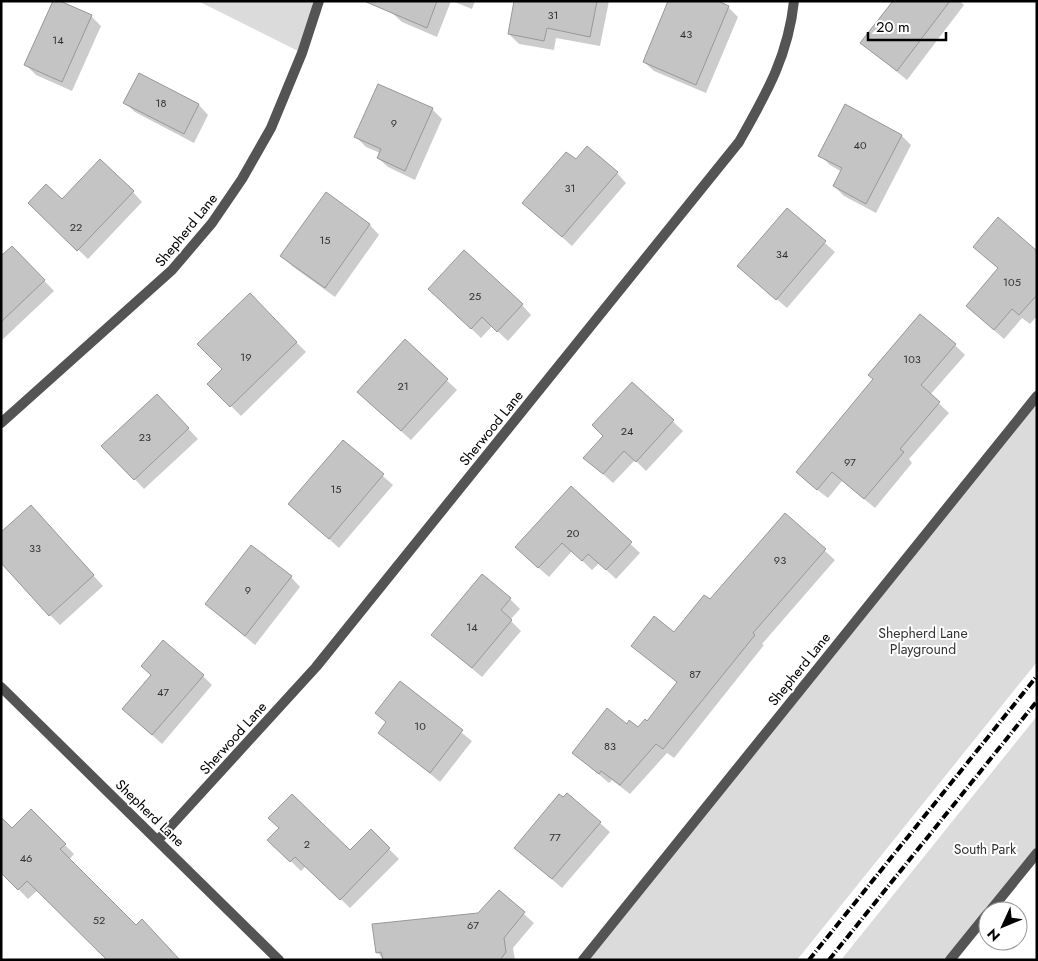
<svg xmlns="http://www.w3.org/2000/svg" width="1038" height="961" font-family="Jost,sans-serif">
	<style>
		.green { fill: #dbdbdb }
		.shadow { fill: #0003 }
		.building { fill: #c4c4c4; stroke: #989898 }
		.lines { fill: none; stroke-linecap: round; stroke-linejoin: round }
		.street { stroke: #545454; stroke-width: 10 }
		.rail { stroke: #000; stroke-width: 4; stroke-dasharray: 8 2.5 1 2.5; stroke-linecap: butt }
		.labels { text-anchor: middle; dominant-baseline: central; stroke-width: 4; stroke-linejoin: round; paint-order: stroke }
		.number-label { font-size: 11px; fill: #313131 }
		.street-label { font-size: 14px; fill: #000; stroke: #fff }
		.park-label { font-size: 14px; fill: #323232; stroke: #fff }
	</style>
	<rect width="100%" height="100%" fill="#fff"/>
	<!-- green -->
	<path class="green" d="M198,1h121l-17,52z
		M1037,397v265l-240,298h-214z
		M1037,716v137l-87,107h-109z"/>
	<!-- shadow -->
	<path class="shadow" d="M397,1h54l-14,36 -35,-15 -10,-9z
		M452,1h23l-3,8z
		M515,1h94l-9,45 -44,-8 -2,12 -35,-6 -10,-10z
		M894,1h66l4,4 -57,75 -45,-37z
		M728,7l10,10 -32,76 -52,-22 -10,-9z
		M91,16l10,10 -29,65 -36,-16 -10,-10z
		M139,74l60,31 9,10 -14,28 -59,-31 -10,-9z
		M846,106l56,30 9,9 -35,68 -32,-17 -10,-10 8,-14 -12,-7 -10,-10z
		M432,109l10,10 -27,61 -27,-13 -10,-9 2,-5 -14,-6 -10,-10z
		M576,161l41,12 9,10 -54,63 -48,-43z
		M133,192l9,10 -54,57 -58,-56z
		M326,194l44,31 9,10 -44,62 -43,-31 -10,-10z
		M787,209l48,43 -48,56 -38,-33z
		M12,247l42,44 -53,50v-83z
		M1037,252v64l-7,8 -8,-6 -18,21 -37,-33 32,-37 -15,-13z
		M250,295l56,57 -65,64 -32,-32 15,-15z
		M439,298l83,7 9,10 -23,26 -16,-15 -11,12z
		M405,341l52,49 -46,50 -43,-38z
		M955,345l10,10 -35,40 19,18 -40,46 3,4 -37,45 -33,-27 -14,17 -21,-16z
		M632,383l51,48 -37,40 -11,-11 -22,23 -28,-25 19,-22z
		M166,405l32,34 -54,50 -41,-43z
		M343,441l50,44 -54,63 -49,-44z
		M571,488l69,65 -24,26 -17,-16 -7,7 -20,-19 -23,26 -23,-20z
		M785,515l50,45 -73,84 2,1 -90,113 -7,-5 -37,41 -18,-14 -3,3 -36,-30 54,-28 12,4 8,-6 31,-40 -45,-37 41,-12 36,-33z
		M40,517l63,69 -43,39 -10,-10z
		M291,577l9,10 -45,58 -49,-41z
		M510,599l10,10 -10,11 11,11 -39,46 -39,-33z
		M203,676l9,9 -50,59 -39,-35z
		M400,683l72,58 -32,41 -60,-50 7,-9z
		M31,811l43,43 -5,6 67,67 -98,-37 -10,9 -27,-28 11,-41z
		M600,823l10,9 -48,56 -47,-40z
		M371,831l28,28 -49,49 -44,-42 -5,5 -32,-31 81,12z
		M499,892l35,31 -21,25 2,12h-131l-7,-8 102,-38z"/>
	<!-- building -->
	<path class="building" d="M53,1h7l32,14 -30,67 -38,-17z
		M364,1h73l-10,27z
		M514,1h83l-7,36 -43,-9 -3,13 -36,-7z
		M668,1h50l11,5 -33,79 -53,-23z
		M893,1h57l-53,70 -37,-28z
		M139,73l60,31 -15,30 -61,-31z
		M378,84l55,24 -28,63 -28,-13 4,-9 -27,-12z
		M845,104l57,31 -36,69 -33,-18 9,-18 -24,-12z
		M587,146l31,26 -56,65 -40,-34 44,-51 10,7z
		M100,159l34,32 -57,60 -49,-48 18,-19 16,15z
		M326,192l44,32 -45,64 -45,-32z
		M787,208l39,33 -50,59 -39,-34z
		M998,217l39,34v44l-18,20 -7,-6 -18,21 -28,-24 32,-38 -25,-21z
		M12,246l33,34 -44,42v-66z
		M464,250l59,54 -26,28 -15,-15 -11,12 -43,-40z
		M250,293l47,49 -67,65 -23,-23 15,-15 -25,-25z
		M920,314l36,30 -35,41 19,17 -40,47 4,3 -40,47 -32,-27 -15,18 -21,-18 77,-93 -5,-4z
		M405,339l43,40 -47,52 -44,-39z
		M632,382l42,38 -38,42 -12,-11 -21,23 -20,-16 20,-22 -11,-11z
		M157,394l32,34 -55,52 -33,-34z
		M343,440l41,34 -55,65 -41,-35z
		M571,486l61,56 -26,28 -18,-16 -6,7 -20,-18 -24,25 -23,-21z
		M31,505l63,70 -45,41 -48,-53v-31z
		M785,513l41,36 -73,84 2,2 -92,114 -7,-5 -36,41 -19,-14 -2,3 -27,-21 35,-45 20,16 2,-4 9,7 7,-8 2,2 30,-39 -46,-36 23,-30 20,16 30,-37 6,4z
		M251,545l41,31 -47,60 -40,-32z
		M482,574l29,24 -10,12 11,10 -40,48 -41,-33z
		M163,640l41,35 -52,60 -30,-26 29,-34 -10,-9z
		M400,681l63,49 -33,43 -52,-40 8,-11 -11,-9z
		M567,793l34,29 -49,57 -38,-31 45,-54 4,3z
		M292,794l58,56 21,-21 19,19 -50,52 -45,-43 -5,5 -23,-22 12,-12 -11,-10z
		M31,809l35,35 -6,5 76,76 6,-6 38,41h-73l-80,-79 -9,9 -17,-17v-56l11,11z
		M499,890l26,22 -21,26 2,14 -6,8h-117l-2,-8 -5,1 -4,-29 106,-11z"/>
	<g class="lines">
		<!-- street -->
		<path class="street" d="M1,423l171,-153 40,-47 30,-44 29,-51 31,-75 17,-52
			M1,687l278,273
			M158,840l158,-173 423,-525c27,-48 49,-85 55,-141
			M990,911l47,-58
			M583,960l454,-564
			M950,960l38,-47"/>
		<!-- rail -->
		<path class="rail" d="M809,960l228,-284
			M829,960l208,-259"/>
	</g>
	<g class="labels">
		<!-- number labels -->
		<g class="number-label">
			<text x="553" y="15">31</text>
			<text x="686" y="34">43</text>
			<text x="58" y="40">14</text>
			<text x="161" y="103">18</text>
			<text x="394" y="123">9</text>
			<text x="860" y="145">40</text>
			<text x="570" y="188">31</text>
			<text x="76" y="227">22</text>
			<text x="325" y="240">15</text>
			<text x="782" y="254">34</text>
			<text x="1012" y="282">105</text>
			<text x="475" y="296">25</text>
			<text x="246" y="357">19</text>
			<text x="912" y="359">103</text>
			<text x="403" y="386">21</text>
			<text x="627" y="431">24</text>
			<text x="145" y="437">23</text>
			<text x="850" y="462">97</text>
			<text x="336" y="489">15</text>
			<text x="573" y="533">20</text>
			<text x="35" y="548">33</text>
			<text x="780" y="560">93</text>
			<text x="248" y="590">9</text>
			<text x="472" y="627">14</text>
			<text x="695" y="674">87</text>
			<text x="163" y="692">47</text>
			<text x="420" y="726">10</text>
			<text x="610" y="746">83</text>
			<text x="555" y="837">77</text>
			<text x="307" y="844">2</text>
			<text x="26" y="858">46</text>
			<text x="99" y="920">52</text>
			<text x="473" y="925">67</text>
		</g>
		<!-- street labels -->
		<g class="street-label">
			<text transform="translate(186 230) rotate(-51)">Shepherd Lane</text>
			<text transform="translate(491 428) rotate(-51)">Sherwood Lane</text>
			<text transform="translate(799 669) rotate(-51)">Shepherd Lane</text>
			<text transform="translate(233 738) rotate(-48)">Sherwood Lane</text>
			<text transform="translate(150 813) rotate(44)">Shepherd Lane</text>
		</g>
		<!-- park labels -->
		<g class="park-label">
			<text x="923" y="633">Shepherd Lane<tspan x="923" dy="16">Playground</tspan></text>
			<text x="985" y="849">South Park</text>
		</g>
	</g>
	<!-- border -->
	<rect width="1038" height="961" fill="none" stroke="#000000" stroke-width="5"/>
	<!-- north arrow -->
	<g transform="translate(1003 926) rotate(226)"><circle r="24" fill="#ffffff" stroke="#999999"/>
	<path d="M0-4L9 19L0 12L-9 19Z" fill="#000000"/>
	<text y="-8" font-size="14" font-weight="bold" text-anchor="middle" fill="#000000">N</text>
	</g>
	<!-- scale -->
	<path d="M868 32v8h78v-8" fill="none" stroke="#000000" stroke-width="2.5"/>
	<text x="876" y="32" font-size="15" fill="#000000" stroke="#ffffff" stroke-width="4" paint-order="stroke">20 m</text>
</svg>
